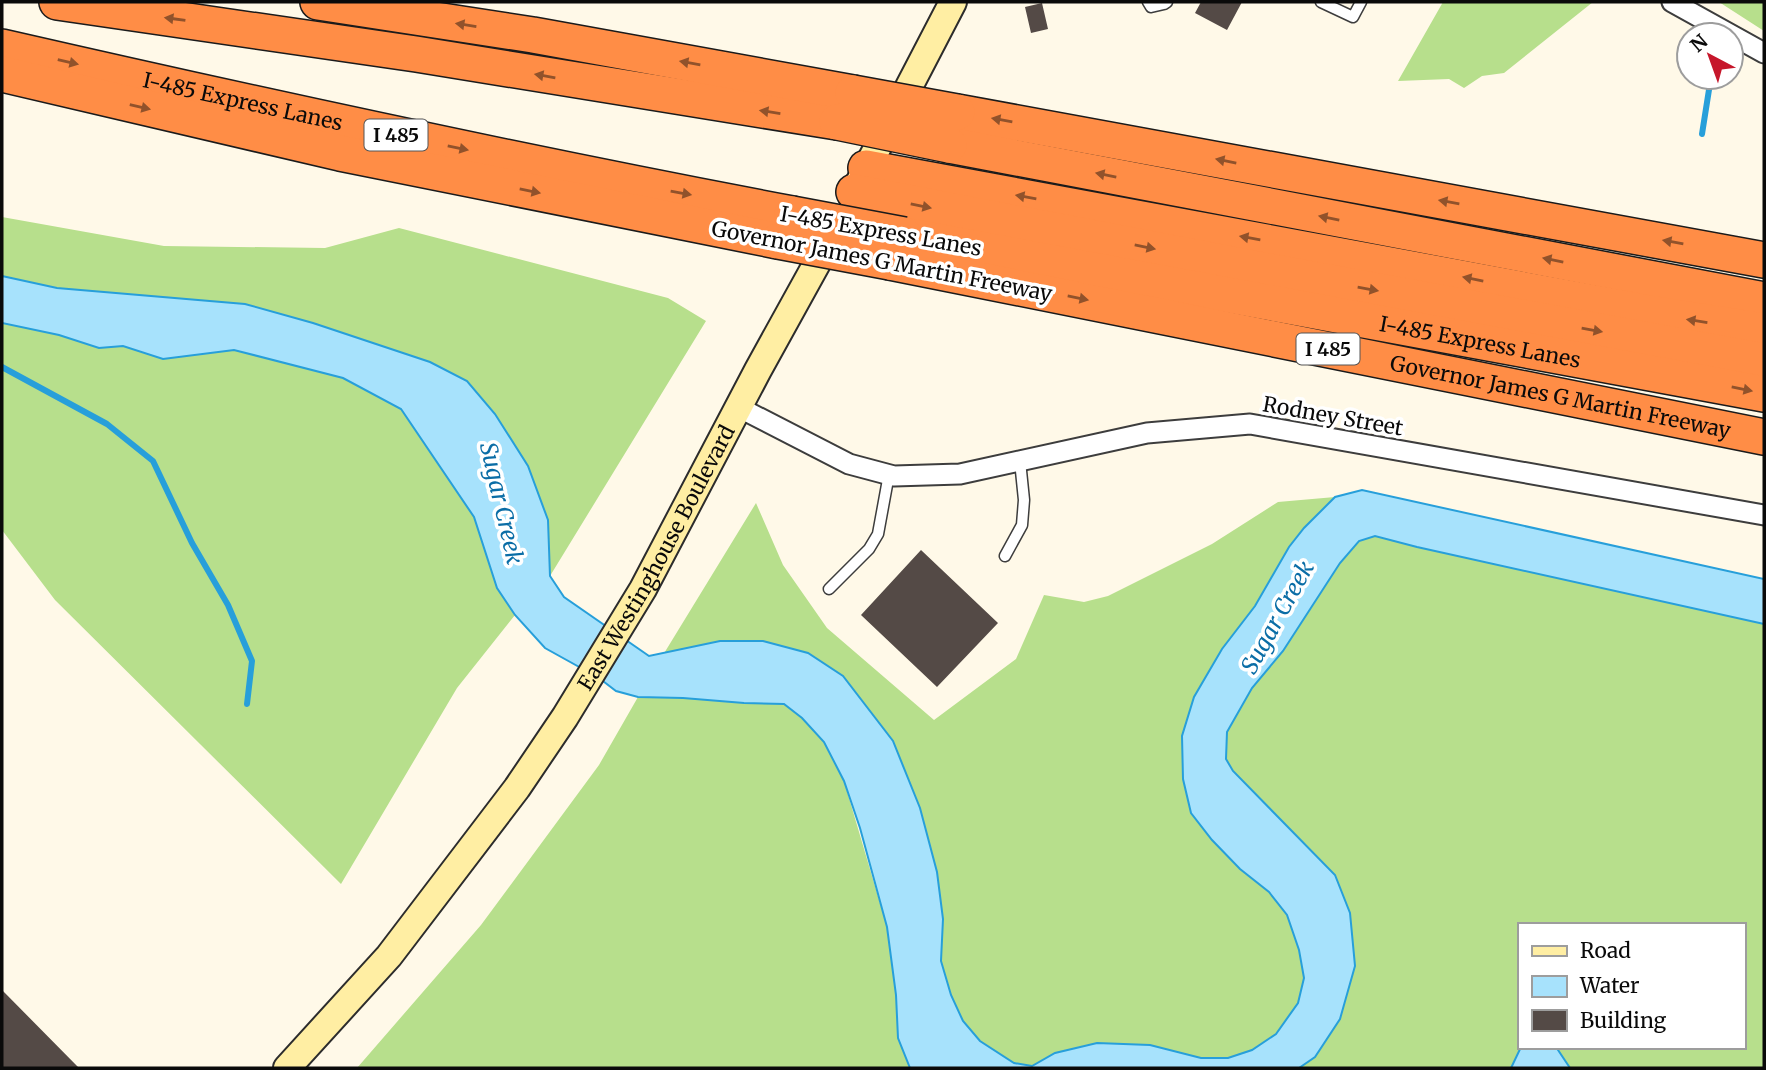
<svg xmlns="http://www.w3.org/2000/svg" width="1766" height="1070" font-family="Merriweather,serif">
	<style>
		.forest { fill: #b7df8c }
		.water { fill: #a7e2fc; stroke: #279fda; stroke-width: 2 }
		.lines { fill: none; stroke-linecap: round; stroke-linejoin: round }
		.stream { stroke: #279fda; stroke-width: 6 }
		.building { fill: #544a46 }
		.lane-casing { stroke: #3d3d3d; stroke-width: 13 }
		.street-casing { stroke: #3d3d3d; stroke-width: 23 }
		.secondary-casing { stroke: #2c2c2c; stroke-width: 30 }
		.highway-casing { stroke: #1b1b1b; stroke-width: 38 }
		.lane { stroke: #fff; stroke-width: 10 }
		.street { stroke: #fff; stroke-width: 19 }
		.secondary { stroke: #ffeea3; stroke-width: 26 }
		.highway { stroke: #ff8d46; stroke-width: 35 }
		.highway-bridge-casing { stroke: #1b1b1b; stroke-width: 38; stroke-linecap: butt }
		.highway-bridge { stroke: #ff8d46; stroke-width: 35 }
		.oneway { fill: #91522b }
		.labels { text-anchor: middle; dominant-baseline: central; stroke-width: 7; stroke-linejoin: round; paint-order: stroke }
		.shield { fill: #fff; stroke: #545454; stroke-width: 2 }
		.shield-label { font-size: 19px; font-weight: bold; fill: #0a0a0a }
		.street-label { font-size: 21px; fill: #0a0a0a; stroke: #fff }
		.water-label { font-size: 23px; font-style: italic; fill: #0a6da6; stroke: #fff }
	</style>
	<rect width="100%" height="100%" fill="#fff9e8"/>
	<!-- forest -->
	<path class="forest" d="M1443,2h150l-89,71 -22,3 -18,12 -15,-9 -51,2z
		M1719,2h45v29z
		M2,217l162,29 161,2 74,-20 269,70 38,23 -156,255 -2,-56 -20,-54 -33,-52 -28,-33 -37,-19 -117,-39 -256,-35 -55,-12z
		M2,323l57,12 39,13 25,-2 40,13 71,-10 109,29 58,30 73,109 23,71 18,27 -58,73 -116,196 -286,-284 -53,-70z
		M1335,497l-31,31 -15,19 -34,59 -33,43 -28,48 46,172 29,23 18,23 12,35 5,28 -6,25 -22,31 -24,16 -24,8h-27l-51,-13 -95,9 -23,12 -18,-3 -34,-22 -17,-20 -12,-26 -10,-34 2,-42 -6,-47 -17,-64 -27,-67 -230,-86 93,-152 27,62 44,63 107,92 82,-61 28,-64 40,7 24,-6 104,-52 66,-42z
		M1375,536l42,11 347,77v444h-194l-14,-21h187v-122h-224v122h2l-10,21h-212l16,-11 25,-39 -107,-247 -7,-11 1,-28 25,-44 31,-37 57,-88 18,-22z
		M638,697l45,1 61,5 40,1 18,14 22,24 20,39 43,146 9,68 2,43 12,30h-553l124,-143 118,-160z"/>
	<!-- water -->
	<path class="water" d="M2,276l55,12 188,16 68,19 117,39 37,19 28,33 33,52 20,54 2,56 14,21 85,59 71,-15h43l45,12 35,23 50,65 27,67 17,64 6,47 -2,42 10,34 12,26 17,20 34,22 18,3 23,-13 42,-10 53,2 51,13h27l24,-8 24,-16 22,-31 6,-25 -5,-28 -12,-35 -18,-23 -29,-23 -28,-29 -21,-27 -8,-34 -1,-43 12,-39 28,-48 33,-43 34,-59 15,-19 31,-31 27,-7 402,89v45l-347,-77 -42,-11 -16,5 -19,22 -57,88 -31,37 -25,44 -1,27 7,12 102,104 15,38 5,53 -15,53 -25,38 -16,11h-389l-12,-30 -2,-43 -9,-68 -27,-99 -16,-47 -20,-39 -22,-24 -18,-14 -40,-1 -61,-5 -45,-1 -22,-6 -17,-13 -54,-30 -30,-33 -18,-27 -23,-71 -73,-108 -58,-31 -109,-28 -71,9 -40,-13 -24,2 -40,-13 -57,-12z
		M1521,1047h35l14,21h-59z"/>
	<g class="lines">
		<!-- stream -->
		<path class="stream" d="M1702,134l9,-57
			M2,367l105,57 46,37 39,82 36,62 24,56 -5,43"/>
	</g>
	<!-- building -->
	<path class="building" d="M1201,2h41l-15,28 -32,-17z
		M1042,3l6,26 -17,4 -6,-26z
		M921,550l77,73 -61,64 -76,-72z
		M2,990l77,78h-77z"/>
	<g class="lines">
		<!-- lane casing -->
		<g class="lane-casing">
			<path id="lane" d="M1148,2l3,5 13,-3 3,-2
				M1321,2l32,15 8,-15
				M1005,556l17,-31 2,-25 -4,-39
				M829,589l40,-40 9,-15 11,-60"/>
		</g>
		<!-- street casing -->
		<g class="street-casing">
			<path id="street" d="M1672,2l92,51
				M740,408l109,56 45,12 66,-2 187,-41 103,-9 514,91"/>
		</g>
		<!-- secondary casing -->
		<g class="secondary-casing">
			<g id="secondary">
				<path d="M859,183l94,-181"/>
				<path id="s1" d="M287,1068l102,-112 128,-168 48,-71 78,-128 115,-219 74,-134"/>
			</g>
		</g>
		<!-- highway casing -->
		<g class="highway-casing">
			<g id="highway">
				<path d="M57,2l359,52 421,68"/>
				<path d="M318,2l215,33 320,58"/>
				<path id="s2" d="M2,47c262,60 525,117 790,167"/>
				<path d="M2,74l338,79 438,88"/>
				<path d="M957,112l807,148"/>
				<path d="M949,145l815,155"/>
				<path d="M866,168l784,145 114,18"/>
				<path d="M854,192l399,76 511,93"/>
				<path id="s3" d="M904,235l860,159"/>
				<path id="s4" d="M890,262l874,175"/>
			</g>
		</g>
		<!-- lane -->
		<use href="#lane" class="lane"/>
		<!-- street -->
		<use href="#street" class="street"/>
		<!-- secondary -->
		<use href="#secondary" class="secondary"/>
		<!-- highway -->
		<use href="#highway" class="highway"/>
		<!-- highway-bridge casing -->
		<g class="highway-bridge-casing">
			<path id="highway-bridge" d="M853,93l104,19
				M837,122l112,23
				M792,214l112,21
				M778,241l112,21"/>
		</g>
		<!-- highway-bridge -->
		<use href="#highway-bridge" class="highway-bridge"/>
	</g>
	<!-- one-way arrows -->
	<defs><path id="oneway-solid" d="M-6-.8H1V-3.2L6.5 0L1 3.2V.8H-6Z" transform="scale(1.75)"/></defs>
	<g class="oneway">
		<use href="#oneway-solid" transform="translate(175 19) rotate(-172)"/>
		<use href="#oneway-solid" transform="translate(466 25) rotate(-171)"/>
		<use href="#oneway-solid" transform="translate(68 62) rotate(13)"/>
		<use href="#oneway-solid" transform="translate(690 63) rotate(-170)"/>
		<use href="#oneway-solid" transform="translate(545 76) rotate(-170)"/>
		<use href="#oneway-solid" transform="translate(140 107) rotate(13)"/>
		<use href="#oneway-solid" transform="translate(770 112) rotate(-171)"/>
		<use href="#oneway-solid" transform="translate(1002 120) rotate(-170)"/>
		<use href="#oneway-solid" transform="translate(458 148) rotate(12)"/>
		<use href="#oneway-solid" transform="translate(1226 161) rotate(-169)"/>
		<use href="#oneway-solid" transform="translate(1106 175) rotate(-169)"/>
		<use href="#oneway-solid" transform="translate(530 191) rotate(11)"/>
		<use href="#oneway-solid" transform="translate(681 193) rotate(10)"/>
		<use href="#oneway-solid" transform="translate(1026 197) rotate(-170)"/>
		<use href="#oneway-solid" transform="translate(1449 202) rotate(-170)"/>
		<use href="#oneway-solid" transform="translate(921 206) rotate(12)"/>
		<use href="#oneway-solid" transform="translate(1329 218) rotate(-169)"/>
		<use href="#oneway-solid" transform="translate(1250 238) rotate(-170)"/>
		<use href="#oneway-solid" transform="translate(1673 242) rotate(-170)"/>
		<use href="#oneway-solid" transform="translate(1145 247) rotate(11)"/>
		<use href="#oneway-solid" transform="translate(1553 260) rotate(-169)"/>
		<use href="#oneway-solid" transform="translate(1473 279) rotate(-169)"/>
		<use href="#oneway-solid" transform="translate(1368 289) rotate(10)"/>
		<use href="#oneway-solid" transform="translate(1078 298) rotate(11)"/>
		<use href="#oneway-solid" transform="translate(1697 321) rotate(-171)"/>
		<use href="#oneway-solid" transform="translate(1592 330) rotate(10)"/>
		<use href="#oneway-solid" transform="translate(1742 389) rotate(11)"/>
	</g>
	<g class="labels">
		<!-- shield labels -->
		<g class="shield">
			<rect x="364.5" y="119.5" width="63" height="31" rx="5"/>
			<rect x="1296.5" y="333.5" width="63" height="31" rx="5"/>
		</g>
		<g class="shield-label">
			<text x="396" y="135">I 485</text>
			<text x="1328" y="349">I 485</text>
		</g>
		<!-- street labels -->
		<g class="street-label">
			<text stroke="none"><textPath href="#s2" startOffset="247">I-485 Express Lanes</textPath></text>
			<text transform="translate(881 231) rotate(10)">I-485 Express Lanes</text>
			<text transform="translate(882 261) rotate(11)">Governor James G Martin Freeway</text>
			<text stroke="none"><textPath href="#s3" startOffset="586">I-485 Express Lanes</textPath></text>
			<text stroke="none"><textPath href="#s4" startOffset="684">Governor James G Martin Freeway</textPath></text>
			<text transform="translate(1333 416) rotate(10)">Rodney Street</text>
			<text stroke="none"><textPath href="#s1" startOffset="632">East Westinghouse Boulevard</textPath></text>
		</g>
		<!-- water labels -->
		<g class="water-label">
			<text transform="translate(502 503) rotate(77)">Sugar Creek</text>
			<text transform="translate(1277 617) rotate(-61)">Sugar Creek</text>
		</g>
	</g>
	<!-- border -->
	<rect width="1766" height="1070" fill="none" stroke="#0a0a0a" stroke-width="7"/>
	<!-- legend -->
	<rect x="1518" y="923" width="228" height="126" fill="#ffffff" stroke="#9d9d9d" stroke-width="2"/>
	<rect x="1532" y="946" width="35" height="10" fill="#ffeea3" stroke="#9d9d9d" stroke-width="2"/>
	<text x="1580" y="958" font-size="21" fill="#0a0a0a">Road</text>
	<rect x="1532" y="976" width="35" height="21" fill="#a7e2fc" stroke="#9d9d9d" stroke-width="2"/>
	<text x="1580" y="993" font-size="21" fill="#0a0a0a">Water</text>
	<rect x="1532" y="1010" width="35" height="21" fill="#544a46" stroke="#9d9d9d" stroke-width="2"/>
	<text x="1580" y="1028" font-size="21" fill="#0a0a0a">Building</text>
	<!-- north arrow -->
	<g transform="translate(1710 56) rotate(319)"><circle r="33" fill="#ffffff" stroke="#9d9d9d" stroke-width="2"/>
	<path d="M0-5L12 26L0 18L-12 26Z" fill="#c6172b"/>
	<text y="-10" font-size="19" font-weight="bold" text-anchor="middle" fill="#0a0a0a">N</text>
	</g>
</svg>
